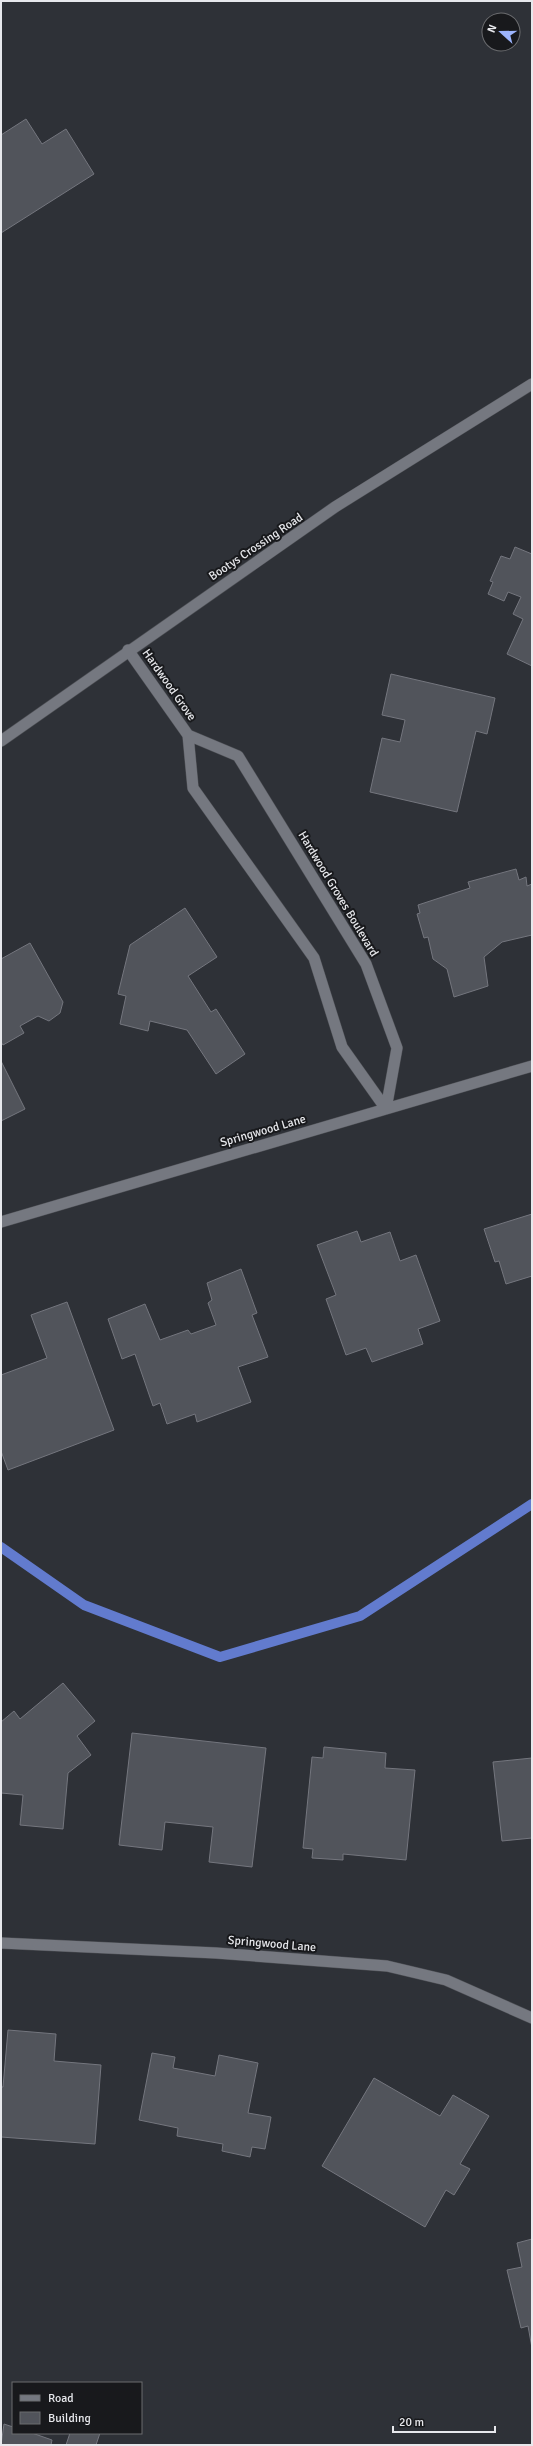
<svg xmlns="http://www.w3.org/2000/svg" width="533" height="2446" font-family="Signika,sans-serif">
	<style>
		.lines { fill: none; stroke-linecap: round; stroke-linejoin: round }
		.stream { stroke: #627bce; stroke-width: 10 }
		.building { fill: #51545b; stroke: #74767e }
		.minor-casing { stroke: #4d4f54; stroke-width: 12 }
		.tertiary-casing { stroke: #4d4f54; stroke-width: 12 }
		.minor { stroke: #757880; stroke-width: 11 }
		.tertiary { stroke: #757880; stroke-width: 11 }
		.labels { text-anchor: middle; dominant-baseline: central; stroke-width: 4; stroke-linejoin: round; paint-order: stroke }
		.street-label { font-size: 12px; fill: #e7e8ec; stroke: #18191c }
	</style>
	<rect width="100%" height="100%" fill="#2e3137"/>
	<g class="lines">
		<!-- stream -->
		<path class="stream" d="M1,1547l83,58 136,52 140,-41 172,-112"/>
	</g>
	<!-- building -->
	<path class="building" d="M26,119l16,25 24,-15 28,45 -93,59v-98z
		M515,547l17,7v112l-25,-12 16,-35 -10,-5 8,-17 -13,-5 -4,9 -16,-7 5,-12 -3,-1 11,-25 9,3z
		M391,674l104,24 -8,36 -11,-3 -19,81 -87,-20 12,-54 18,4 5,-22 -23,-5z
		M516,869l3,11 7,-3 1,9 5,-2v51l-30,7 -18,15 4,29 -34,11 -7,-28 -14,-10 -5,-22 -4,1 -7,-24 3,-1 -2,-8 52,-17 -2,-6z
		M185,908l32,49 -29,19 23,36 5,-3 29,45 -29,20 -29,-44 -37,-9 -2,10 -28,-7 6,-28 -8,-2 12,-49z
		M30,943l33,59 -3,11 -11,8 -11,-5 -18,10 4,7 -21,12 -2,-3v-83z
		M1,1061l24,48 -24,12z
		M532,1214v62l-26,8 -7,-23 -4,1 -11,-33z
		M357,1231l4,11 29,-10 10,29 16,-6 24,66 -22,8 5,15 -51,18 -6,-14 -20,7 -20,-56 10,-4 -19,-50z
		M241,1269l16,44 -5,2 16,42 -30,10 13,35 -54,20 -2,-8 -28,10 -7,-21 -7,3 -18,-52 -13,5 -14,-40 37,-15 15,36 28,-10 3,4 25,-9 -8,-22 4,-3 -5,-17z
		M67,1302l47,128 -106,40 -7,-19v-76l46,-17 -16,-43z
		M63,1683l32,38 -18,15 14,19 -23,18 -5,56 -43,-4 3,-30 -22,-2v-71l13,-11 6,8z
		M132,1733l134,15 -14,119 -43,-5 4,-35 -48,-5 -3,28 -43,-5z
		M324,1747l62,6 -1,15 30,2 -9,90 -63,-6v6l-31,-2 1,-9 -10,-1 9,-91 11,1z
		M532,1758v80l-30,3 -9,-79z
		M8,2030l48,4 -2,27 47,4 -6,79 -94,-7v-50h2z
		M152,2053l23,4 -2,11 42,8 4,-21 39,8 -10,50 23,4 -6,32 -13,-2 -2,10 -28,-6 1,-7 -46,-8 1,-8 -39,-8z
		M374,2078l66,38 13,-21 36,21 -29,48 10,5 -16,26 -8,-5 -21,37 -103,-61z
		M532,2239v109l-4,-22 -7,2 -14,-58 15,-3 -5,-24z
		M4,2424l9,3v6h19l20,7 -1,5h-50z
		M70,2433h30l-4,12h-30z"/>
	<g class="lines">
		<!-- minor casing -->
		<g class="minor-casing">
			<path id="minor" d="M128,650l60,85
				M188,735l50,21 128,208 31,84 -11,61
				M188,735l5,53 121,170 28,89 44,62
				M1,1222l531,-156
				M1,1943l215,10 171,13 59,14 86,38"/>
		</g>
		<!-- tertiary casing -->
		<g class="tertiary-casing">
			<path id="tertiary" d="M1,741l334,-234 197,-123"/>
		</g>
		<!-- minor -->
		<use href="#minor" class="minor"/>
		<!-- tertiary -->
		<use href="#tertiary" class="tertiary"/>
	</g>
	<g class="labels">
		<!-- street labels -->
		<g class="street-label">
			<text transform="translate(256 547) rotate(-34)">Bootys Crossing Road</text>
			<text transform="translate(169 685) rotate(55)">Hardwood Grove</text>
			<text transform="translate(338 894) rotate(59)">Hardwood Groves Boulevard</text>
			<text transform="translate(263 1131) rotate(-16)">Springwood Lane</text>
			<text transform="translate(272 1944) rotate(5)">Springwood Lane</text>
		</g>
	</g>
	<!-- border -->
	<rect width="533" height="2446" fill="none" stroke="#e7e8ec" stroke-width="4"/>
	<!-- legend -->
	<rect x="12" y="2382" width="130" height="52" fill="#18191c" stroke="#6b6c6f"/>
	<rect x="20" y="2395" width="20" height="6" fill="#757880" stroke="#6b6c6f"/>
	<text x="48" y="2402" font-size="12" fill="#e7e8ec">Road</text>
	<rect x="20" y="2412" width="20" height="12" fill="#51545b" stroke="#6b6c6f"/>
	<text x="48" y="2422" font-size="12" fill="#e7e8ec">Building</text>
	<!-- north arrow -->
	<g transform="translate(501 32) rotate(291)"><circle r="19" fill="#18191c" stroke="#6b6c6f"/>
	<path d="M0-3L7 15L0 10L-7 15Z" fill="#9cb4fd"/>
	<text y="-6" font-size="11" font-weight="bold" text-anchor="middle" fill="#e7e8ec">N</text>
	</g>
	<!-- scale -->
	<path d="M393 2426v6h102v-6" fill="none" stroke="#e7e8ec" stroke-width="2"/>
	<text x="399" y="2426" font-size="12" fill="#e7e8ec" stroke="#18191c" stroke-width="3" paint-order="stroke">20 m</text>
</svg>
